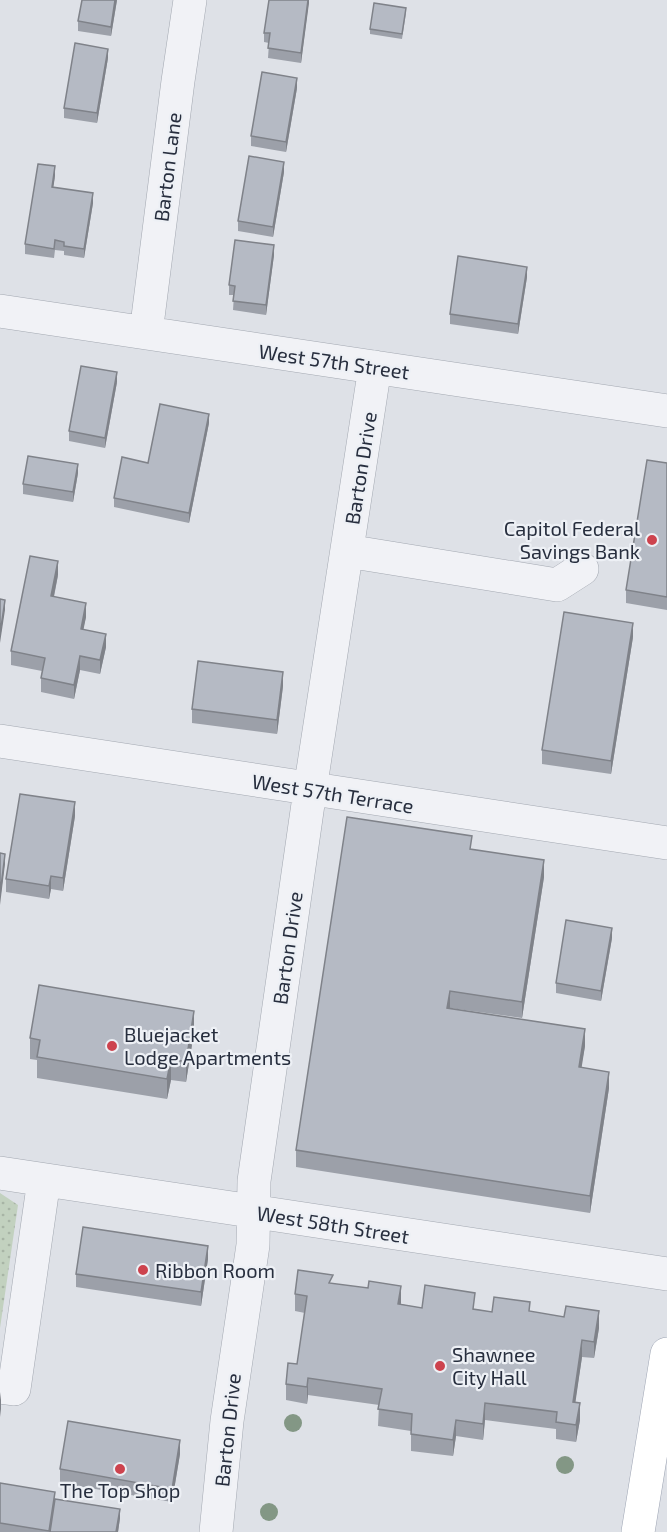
<svg xmlns="http://www.w3.org/2000/svg" width="667" height="1532" font-family="'Exo 2',sans-serif">
	<style>
		.park { fill: url(#park-dots) }
		.lines { fill: none; stroke-linecap: round; stroke-linejoin: round }
		.minor-casing { stroke: #a3a8b1; stroke-width: 34 }
		.major-casing { stroke: #9da4b3; stroke-width: 34 }
		.minor { stroke: #f1f2f6; stroke-width: 33 }
		.major { stroke: #fff; stroke-width: 33 }
		.tree { fill: #839785 }
		.wall { fill: #9ca0a9 }
		.shaded-wall { fill: #7f8289 }
		.building { fill: #b5bac4; stroke: #7f8289; stroke-width: 1.5 }
		.poi-dot { fill: #cd434e; stroke: #edf0f5; stroke-width: 2 }
		.labels { text-anchor: middle; dominant-baseline: central; stroke-width: 4.5; stroke-linejoin: round; paint-order: stroke }
		.street-label { font-size: 20px; fill: #272e3e; stroke: #edf0f5 }
		.poi-label { font-size: 20px; fill: #272e3e; stroke: #edf0f5; text-anchor: start }
	</style>
	<defs>
		<pattern id="park-dots" width="8" height="8" patternUnits="userSpaceOnUse" patternTransform="scale(1.5)"><rect width="8" height="8" fill="#c2d1bf"/><path d="M2 2h.1M6 6h.1" fill="none" stroke="#a7b4a5" stroke-width="1.8" stroke-linecap="round"/></pattern>
	</defs>
	<rect width="100%" height="100%" fill="#dee1e7"/>
	<!-- park -->
	<path class="park" d="M0,1193l18,12 -18,123z"/>
	<g class="lines">
		<!-- minor casing -->
		<g class="minor-casing">
			<path id="minor" d="M0,311l667,100
				M146,333l32,-252 12,-81
				M347,551l210,34 25,-16
				M0,741l667,102
				M0,1173l667,101
				M0,1387l14,2 30,-209
				M216,1532l11,-111 26,-176 1,-64 56,-391 65,-423"/>
		</g>
		<!-- major casing -->
		<g class="major-casing">
			<path id="major" d="M638,1532l29,-178"/>
		</g>
		<!-- minor -->
		<use href="#minor" class="minor"/>
		<!-- major -->
		<use href="#major" class="major"/>
	</g>
	<!-- trees -->
	<g class="tree">
		<circle cx="293" cy="1423" r="9"/>
		<circle cx="565" cy="1465" r="9"/>
		<circle cx="269" cy="1512" r="9"/>
	</g>
	<!-- wall -->
	<path class="wall" d="M117,0l-6,36 -33,-5v-10z
		M309,0l-8,63 -33,-5 1,-15 -5,-1v-9z
		M406,13l-4,26 -32,-5v-5z
		M108,58l-11,65 -33,-5v-10z
		M297,88l-11,64 -35,-6v-10z
		M284,172l-11,65 -35,-6v-10z
		M55,176l-2,11 40,16 -9,55 -20,-3v-4l-9,-1 -1,8 -29,-4v-10z
		M274,255l-8,60 -33,-5 1,-15h-5v-10z
		M527,277l-9,57 -68,-10v-10z
		M117,382l-12,66 -36,-7v-10z
		M209,423l-20,100 -75,-16v-9l34,-35z
		M667,463v147l-41,-7v-13z
		M78,473l-5,29 -50,-8v-10z
		M58,575l-4,22 32,20 -3,12 23,18 -6,27 -20,-4 -6,29 -33,-7v-14l1,-7 -31,-6v-14z
		M633,637l-22,137 -69,-10v-14z
		M283,686l-6,48 -85,-11v-14z
		M75,816l-12,75 -12,-2 -2,10 -43,-7v-13z
		M472,849l72,28 -22,141 -72,-10 135,38 -4,21 28,21 -19,125 -294,-46v-17z
		M612,938l-11,63 -45,-8v-10z
		M194,1032l-8,50 -15,-2 -4,19 -130,-21v-18l-7,-1v-21z
		M208,1259l-7,47 -125,-19v-13z
		M333,1283l67,21 22,4 53,1 17,3h38l69,16 -5,30 -12,-1 -7,45 5,18 -4,22 -20,-3v-10l-71,-9 -2,20 -27,-4 -3,20 -42,-5v-20l-33,-5 1,-21 -71,-10 -1,9 -21,-4v-16l11,-20 8,-51 -10,-2v-17z
		M180,1454l-8,48 -112,-19v-14z
		M0,1486l55,13 65,19 -2,14h-118z"/>
	<!-- shaded-wall -->
	<path class="shaded-wall" d="M115,0h2l-6,36v-9z
		M308,0h1v3l-8,60v-10z
		M108,49v9l-11,65v-10z
		M297,78v10l-11,64v-10z
		M284,162v10l-11,65v-10z
		M55,166v10l-3,21v-10z
		M93,193v10l-9,55v-9z
		M274,245v10l-8,60v-10z
		M527,267v10l-9,57v-10z
		M117,372v10l-12,66v-10z
		M209,414v9l-20,100v-10z
		M78,464v9l-5,29v-10z
		M58,561v14l-7,35v-14z
		M5,600v10l-5,33v-9z
		M86,603v14l-5,25v-13z
		M633,623v14l-22,137v-13z
		M106,634v13l-6,27v-14z
		M80,656v14l-6,29v-14z
		M283,672v14l-6,48v-14z
		M75,802v14l-12,75v-13z
		M5,854v10l-5,41v-10z
		M544,860v17l-22,141v-16z
		M51,876v13l-2,10v-13z
		M612,928v10l-11,63v-10z
		M450,991v16l-3,17v-16z
		M194,1011v21l-8,50v-20z
		M585,1029v17l-6,38v-17z
		M171,1059v21l-4,19v-20z
		M609,1072v16l-19,125v-17z
		M208,1246v13l-7,47v-14z
		M401,1286v17l-3,18v-17z
		M599,1311v17l-5,30v-16z
		M582,1340v17l-9,62v-17z
		M308,1378v17l-1,9v-17z
		M1,1392v17l-1,8v-17z
		M485,1403v17l-2,20v-16z
		M580,1403v17l-4,22v-17z
		M456,1420v16l-3,20v-16z
		M180,1440v14l-8,48v-13z
		M120,1509v9l-2,14h-2z"/>
	<!-- building -->
	<path class="building" d="M82,0h33l-4,27 -33,-6z
		M269,0h39l-7,53 -33,-5 2,-15h-6z
		M374,3l32,5 -4,26 -32,-5z
		M75,43l33,6 -11,64 -33,-5z
		M262,72l35,6 -11,64 -35,-6z
		M249,156l35,6 -11,65 -35,-6z
		M38,164l17,2 -3,21 41,6 -9,56 -20,-3v-4l-9,-2 -1,9 -29,-5z
		M235,240l39,5 -8,60 -33,-4 2,-15 -6,-1z
		M458,256l69,11 -9,57 -68,-10z
		M81,366l36,6 -12,66 -36,-7z
		M160,404l49,10 -20,99 -75,-15 8,-41 26,6z
		M28,456l50,8 -5,28 -50,-8z
		M647,460l20,3v134l-41,-7z
		M30,556l28,5 -7,35 35,7 -5,26 25,5 -6,26 -20,-4 -6,29 -33,-7 4,-20 -34,-7z
		M0,599l5,1 -5,34z
		M564,612l69,11 -22,138 -69,-11z
		M198,661l85,11 -6,48 -85,-11z
		M20,794l55,8 -12,76 -12,-2 -2,10 -43,-7z
		M347,817l125,19 -2,13 74,11 -22,142 -72,-11 -3,17 138,21 -6,38 30,5 -19,124 -294,-46z
		M0,853l5,1 -5,41z
		M566,920l46,8 -11,63 -45,-8z
		M39,985l155,26 -8,51 -15,-3 -4,20 -130,-22 3,-17 -10,-2z
		M83,1227l125,19 -7,46 -125,-18z
		M298,1270l35,5 -4,8 39,5 1,-7 32,5 -3,18 24,4 3,-23 50,8 -2,16 19,3 2,-15 36,5 -1,9 35,6 2,-11 33,5 -5,31 -12,-2 -9,62 7,1 -4,22 -20,-3 1,-10 -72,-9 -2,21 -27,-4 -3,20 -42,-6 1,-20 -34,-5 4,-20 -74,-11 -1,9 -21,-3 2,-21 9,1 10,-68 -12,-2z
		M68,1421l112,19 -8,49 -112,-20z
		M0,1483l55,9 -6,39 -49,-8z
		M55,1499l65,10 -4,23h-66z"/>
	<!-- markers -->
	<g class="poi-dot">
		<circle cx="652" cy="540" r="6"/>
		<circle cx="112" cy="1046" r="6"/>
		<circle cx="143" cy="1270" r="6"/>
		<circle cx="440" cy="1366" r="6"/>
		<circle cx="120" cy="1469" r="6"/>
	</g>
	<g class="labels">
		<!-- street labels -->
		<g class="street-label">
			<text transform="translate(167 167) rotate(-83)">Barton Lane</text>
			<text transform="translate(334 361) rotate(8)">West 57th Street</text>
			<text transform="translate(360 468) rotate(-81)">Barton Drive</text>
			<text transform="translate(333 793) rotate(9)">West 57th Terrace</text>
			<text transform="translate(287 948) rotate(-82)">Barton Drive</text>
			<text transform="translate(333 1224) rotate(9)">West 58th Street</text>
			<text transform="translate(227 1430) rotate(-84)">Barton Drive</text>
		</g>
		<!-- poi labels -->
		<g class="poi-label">
			<text x="640" y="528" text-anchor="end">Capitol Federal<tspan x="640" dy="23">Savings Bank</tspan></text>
			<text x="124" y="1034">Bluejacket<tspan x="124" dy="23">Lodge Apartments</tspan></text>
			<text x="155" y="1270">Ribbon Room</text>
			<text x="452" y="1354">Shawnee<tspan x="452" dy="23">City Hall</tspan></text>
			<text x="120" y="1490" text-anchor="middle">The Top Shop</text>
		</g>
	</g>
</svg>
